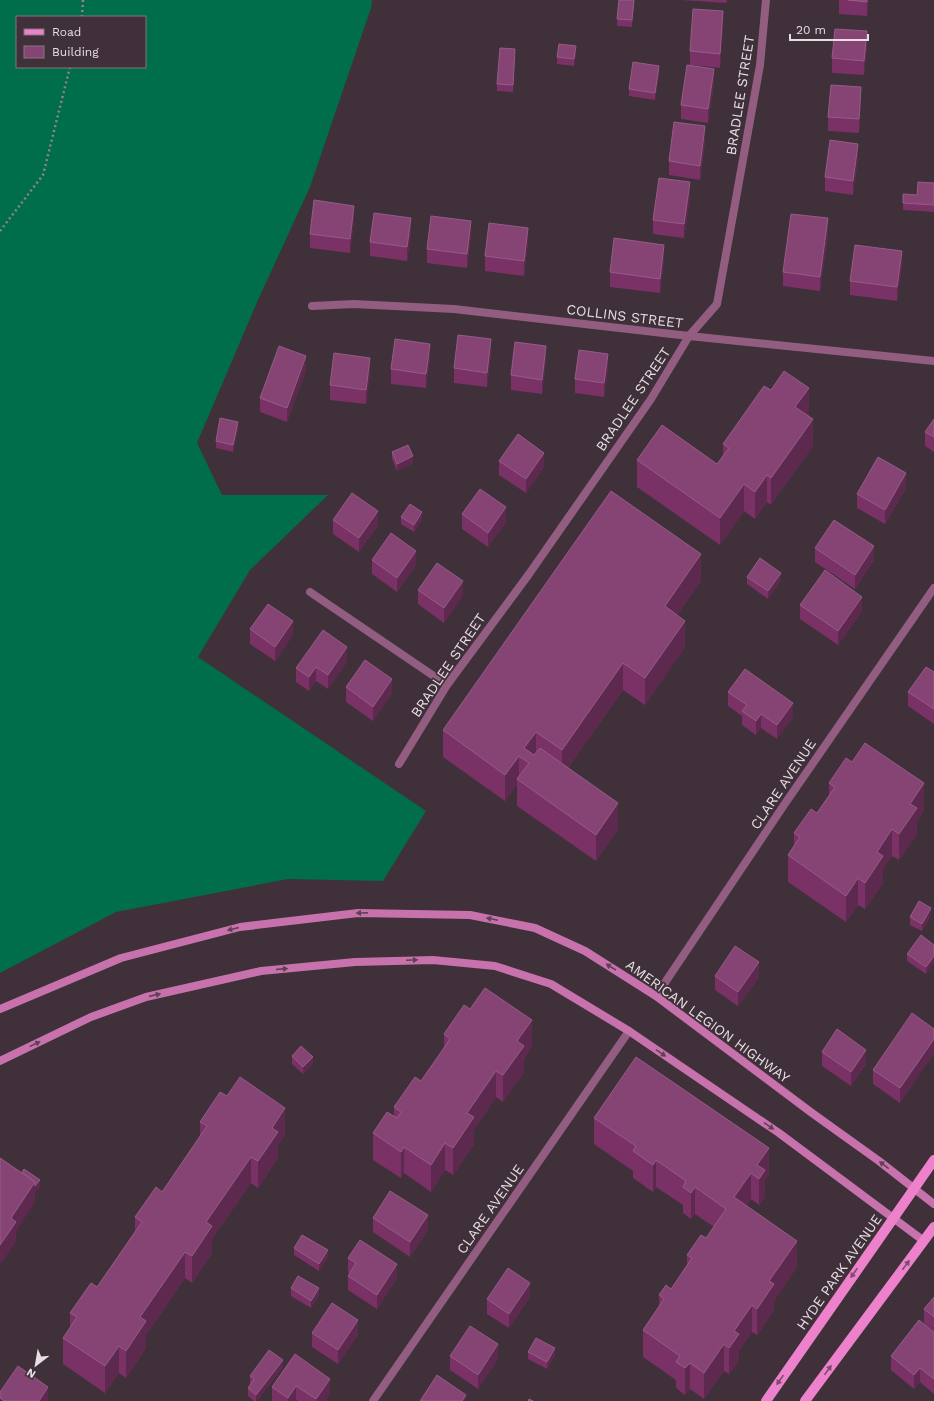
<svg xmlns="http://www.w3.org/2000/svg" width="934" height="1401" font-family="'Work Sans',sans-serif">
	<style>
		.forest { fill: #006d4b; fill-rule: evenodd }
		.lines { fill: none; stroke-linecap: round; stroke-linejoin: round }
		.path { stroke: #90838b; stroke-width: 2.5; stroke-dasharray: 2 3; stroke-linecap: butt }
		.street { stroke: #935d81; stroke-width: 8 }
		.secondary { stroke: #c772ac; stroke-width: 8 }
		.primary { stroke: #ee81cc; stroke-width: 10 }
		.wall { fill: #7a3166 }
		.shaded-wall { fill: #5e294f }
		.building { fill: #864474; stroke: #955c86 }
		.oneway { fill: #614056 }
		.oneway2 { fill: #7c4c6d }
		.labels { text-anchor: middle; dominant-baseline: central; stroke-width: 3.5; stroke-linejoin: round; paint-order: stroke }
		.street-label { font-size: 14px; fill: #e8dee4; stroke: #3f303a }
	</style>
	<rect width="100%" height="100%" fill="#3f303a"/>
	<!-- forest -->
	<path class="forest" d="M0,0h372l-1,8 -61,179 -52,113 -61,143 25,52h106l-78,75 -52,87 228,154 -43,70 -95,-2 -172,33 -116,61zM17,17h128v50h-128z"/>
	<g class="lines">
		<!-- path -->
		<path class="path" d="M82,17l1,-17
			M0,231l43,-56 27,-108"/>
		<!-- street -->
		<path class="street" d="M312,306l42,-2 100,5 235,27 245,25
			M310,592l137,93
			M399,764l48,-79 82,-111 122,-175 38,-63 28,-32 43,-239 6,-65
			M656,996l128,-191 150,-217
			M373,1401l256,-370"/>
		<!-- secondary -->
		<path class="secondary" d="M0,1009l121,-51 119,-31 118,-14 112,2 65,13 50,23 71,45 156,117 67,48 55,43
			M0,1061l91,-44 55,-20 115,-26 94,-9 78,-2 62,6 56,18 78,47 150,102 145,108"/>
		<!-- primary -->
		<path class="primary" d="M766,1401l168,-241
			M805,1401l129,-174"/>
	</g>
	<!-- wall -->
	<path class="wall" d="M619,0h15l-2,27 -15,-1z
		M681,0h46l-1,3z
		M839,0h29l-1,16 -28,-2z
		M723,26l-3,42 -30,-3v-14z
		M867,46l-3,29 -32,-2v-15z
		M576,53l-2,13 -17,-2v-7z
		M515,56l-2,36 -16,-1v-7z
		M659,73l-4,27 -26,-4v-7z
		M714,83l-6,40 -27,-4v-14z
		M861,101l-2,32 -31,-2v-14z
		M705,141l-5,39 -31,-5v-14z
		M858,158l-5,37 -28,-4v-14z
		M934,183v29l-31,-2v-16l14,1z
		M690,196l-6,42 -31,-4v-14z
		M354,220l-4,33 -40,-5v-14z
		M411,232l-4,29 -37,-5v-14z
		M828,233l-8,58 -37,-5v-14z
		M471,235l-4,33 -40,-5v-14z
		M528,242l-4,34 -39,-5v-15z
		M664,259l-4,34 -50,-6v-15z
		M902,265l-5,36 -47,-6v-14z
		M491,353l-4,34 -33,-4v-15z
		M430,358l-4,30 -35,-4v-15z
		M546,360l-4,34 -31,-4v-15z
		M608,368l-4,29 -29,-4v-14z
		M306,370l-19,52 -27,-10v-14z
		M370,372l-4,32 -36,-4v-15z
		M771,390l38,25 -1,1 5,30 -42,59 -4,-3 -12,17 -11,-8 -24,34 -83,-58v-27l80,4 6,-9v-11z
		M934,419v33l-9,-6v-14z
		M238,429l-5,23 -17,-4v-7z
		M392,452l21,11 -16,8 -5,-12z
		M499,461l45,6 -18,26 -27,-18z
		M906,488l-21,36 -28,-16v-14z
		M462,514l44,8 -18,25 -26,-18z
		M401,517l21,3 -8,12 -13,-8z
		M333,520l45,5 -19,27 -26,-18z
		M815,548l59,12 -19,29 -40,-27z
		M372,560l44,5 -19,27 -25,-18z
		M747,577l34,3 -13,19 -21,-15z
		M701,581l-24,34 8,32 -40,58 -22,-15 -55,78 50,61 -22,32 -79,-55v-22l-12,17 -62,-44v-27z
		M418,590l45,5 -19,28 -26,-19z
		M800,605l62,6 -24,34 -38,-26z
		M250,629l43,6 -18,26 -25,-17z
		M347,662l-19,27 -12,-8 -7,10 -13,-9v-14z
		M934,672v52l-26,-18v-14z
		M346,687l46,6 -19,28 -27,-19z
		M728,692l65,25 -16,22 -16,-11 -5,7 -14,-10v-9l-14,-10z
		M829,783l95,27 -7,11v13l-18,26 -7,-4 -9,13v14l-18,26 -7,-4 -12,17 -58,-40v-27l6,-9v-13l23,-20 12,-18z
		M931,915l-9,16 -12,-6v-8z
		M934,945l-8,29 -19,-13v-7z
		M715,976l44,1 -21,29 -23,-16z
		M470,1009l62,37 -8,13v13l-21,30 -7,-5 -22,33v14l-21,31 -8,-5 -14,22 -27,-19 -3,5 -28,-18v-27l21,-17v-9l27,-26 23,-32v-15z
		M934,1029v24l-34,50 -27,-19v-14z
		M822,1052l44,12 -15,22 -29,-20z
		M292,1056l21,8 -10,10 -11,-10z
		M227,1096l58,39 -7,10v13l-20,30 -7,-5 -39,56v14l-20,30 -7,-5 -39,57v13l-20,30 -7,-5 -14,20 -42,-29v-26l7,-10v-15l27,-26 38,-56v-14l27,-25 38,-56v-14z
		M594,1118l175,57 -4,5v17l-6,8 -8,-6 -5,7 51,61 -23,34v9l-17,25 -5,-3 -13,19v10l-10,13 -5,-3 -20,28 -14,-10 -5,6 -9,-7v-8l-33,-23v-27l16,-23v-12l12,-6 16,-23v-11l19,-17 8,-11 -19,-13 -4,5 -8,-6v-8l-27,-18 -3,5 -20,-14v-7l-39,-27z
		M373,1218l55,12 -18,27 -37,-25z
		M294,1248l34,9 -9,14 -25,-16z
		M348,1258l49,20 -20,31 -29,-19v-14l2,-3 -2,-1z
		M291,1288l28,7 -8,13 -20,-12z
		M530,1297l-21,31 -22,-14v-15z
		M934,1297v34l-10,-8v-14z
		M934,1332v62l-14,-12 -6,7 -23,-19v-14z
		M312,1333l46,2 -20,29 -26,-17z
		M528,1352l27,3 -8,14 -19,-10z
		M295,1354l35,39 -5,8h-27l-2,-1v1h-24v-14z
		M450,1356l48,3 -20,30 -28,-19z
		M283,1367l-26,34h-3l-6,-5v-8l3,-4 -1,-1v-7z"/>
	<!-- shaded-wall -->
	<path class="shaded-wall" d="M634,0l-2,27v-7z
		M867,0h1l-1,16z
		M723,11v15l-3,42v-14z
		M867,31v15l-3,29v-14z
		M576,46v7l-2,13v-7z
		M515,49v7l-2,36v-7z
		M659,66v7l-4,27v-7z
		M714,69v14l-6,40v-14z
		M861,87v14l-2,32v-14z
		M705,126v15l-5,39v-14z
		M858,144v14l-5,37v-14z
		M690,182v14l-6,42v-14z
		M354,206v14l-4,33v-14z
		M411,218v14l-4,29v-14z
		M828,218v15l-8,58v-14z
		M471,221v14l-4,33v-14z
		M528,228v14l-4,34v-15z
		M664,245v14l-4,34v-14z
		M902,251v14l-5,36v-14z
		M491,339v14l-4,34v-14z
		M430,344v14l-4,30v-14z
		M546,346v14l-4,34v-14z
		M608,354v14l-4,29v-14z
		M306,356v14l-19,52v-14z
		M370,358v14l-4,32v-14z
		M809,388v27l-14,19v-27z
		M813,419v27l-42,59v-27z
		M238,422v7l-5,23v-7z
		M544,453v14l-18,26v-14z
		M413,456v7l-16,8v-7z
		M906,473v15l-21,36v-14z
		M767,475v27l-12,17v-27z
		M744,484v27l-24,34v-27z
		M506,507v15l-18,25v-14z
		M378,511v14l-19,27v-14z
		M422,512v8l-8,12v-7z
		M874,546v14l-19,29v-14z
		M416,551v14l-19,27v-14z
		M701,554v27l-36,52v-27z
		M781,573v7l-13,19v-8z
		M463,581v14l-19,28v-15z
		M862,597v14l-24,34v-14z
		M293,621v14l-18,26v-14z
		M685,621v26l-40,58v-27z
		M347,647v15l-19,27v-14z
		M623,663v27l-61,87v-27z
		M316,667v14l-7,10v-14z
		M392,679v14l-19,28v-14z
		M793,703v14l-16,22v-14z
		M761,714v14l-5,7v-14z
		M536,732v26l-7,5 -5,-15z
		M519,756v24l-2,-1v5l-12,17v-26z
		M924,783v27l-7,11v13l-18,26v-26l11,-30z
		M618,803v26l-22,32v-26z
		M892,829v27l-9,13v14l-18,26v-26l12,-31z
		M858,878v27l-12,17v-26z
		M931,908v7l-9,16v-7z
		M934,956v7l-8,11v-7z
		M759,962v15l-21,29v-14z
		M532,1020v26l-8,13v13l-21,30v-27l14,-34z
		M934,1039v14l-34,50v-15z
		M866,1050v14l-15,22v-14z
		M313,1057v7l-10,10v-7z
		M496,1071v26l-22,33v14l-21,31v-27l14,-35z
		M285,1108v27l-7,10v13l-20,30v-27l14,-33z
		M445,1143v27l-14,22v-27z
		M404,1147v26l-3,5v-26z
		M769,1148v27l-4,5v17l-6,8v-26l-2,-14z
		M251,1157v26l-39,56v14l-20,30v-27l14,-34z
		M656,1160v27l-3,5v-27z
		M751,1173v26l-17,25v-27z
		M40,1180v7l-5,6v9l-19,30v10l-16,23v-20l11,-27 24,-36z
		M695,1187v27l-4,5v-26z
		M428,1215v15l-18,27v-15z
		M797,1241v26l-23,34v9l-17,25v-26l12,-28z
		M328,1250v7l-9,14v-7z
		M185,1252v26l-39,57v13l-20,30v-27l14,-34z
		M397,1264v14l-20,31v-14z
		M530,1283v14l-21,31v-14z
		M319,1288v7l-8,13v-7z
		M752,1305v27l-13,19v10l-10,13v-26l5,-17z
		M358,1320v15l-20,29v-14z
		M498,1344v15l-20,30v-14z
		M724,1344v27l-20,28v-26z
		M119,1346v27l-14,20v-27z
		M555,1348v7l-8,14v-7z
		M283,1360v7l-26,34h-1v-6z
		M690,1363v26l-5,6v-27z
		M920,1368v14l-6,7v-14z
		M330,1379v14l-5,8h-9v-2z
		M296,1386v15h-8v-3z
		M48,1387v14h-9z
		M466,1395v6h-4z"/>
	<!-- building -->
	<path class="building" d="M619,0h15l-2,20 -15,-1z
		M848,0h19v2z
		M693,9l30,2 -3,43 -30,-3z
		M835,29l32,2 -3,30 -32,-3z
		M559,44l17,2 -2,13 -17,-2z
		M500,48l15,1 -2,36 -16,-1z
		M633,62l26,4 -4,27 -26,-4z
		M687,65l27,4 -6,40 -27,-4z
		M831,85l30,2 -2,32 -31,-2z
		M674,122l31,4 -5,40 -31,-5z
		M830,140l28,4 -5,37 -28,-4z
		M659,178l31,4 -6,42 -31,-4z
		M918,182l16,1v22l-31,-2v-9l14,1z
		M314,200l40,6 -4,33 -40,-5z
		M374,213l37,5 -4,29 -37,-5z
		M791,214l37,4 -8,59 -37,-5z
		M431,216l40,5 -4,33 -40,-5z
		M489,223l39,5 -4,33 -39,-5z
		M614,238l50,7 -4,34 -50,-7z
		M855,245l47,6 -5,36 -47,-6z
		M458,335l33,4 -4,34 -33,-5z
		M395,339l35,5 -4,30 -35,-5z
		M515,342l31,4 -4,34 -31,-5z
		M279,346l27,10 -19,52 -27,-10z
		M579,350l29,4 -4,29 -29,-4z
		M334,353l36,5 -4,32 -36,-5z
		M784,371l25,17 -14,19 18,12 -42,59 -4,-3 -12,17 -11,-8 -24,34 -83,-58 25,-35 55,39 12,-16 -6,-4 41,-58 7,4z
		M220,418l18,4 -5,23 -17,-4z
		M934,419v18l-9,-5z
		M518,434l26,19 -18,26 -27,-18z
		M408,445l5,11 -16,8 -5,-12z
		M878,457l28,16 -21,37 -28,-16z
		M480,489l26,18 -18,26 -26,-19z
		M611,491l90,63 -36,52 20,15 -40,57 -22,-15 -61,87 -26,-18 -12,16 10,7 6,-7 78,55 -22,32 -79,-56 12,-16 -10,-7 -14,19 -62,-45z
		M352,493l26,18 -19,27 -26,-18z
		M410,504l12,8 -8,13 -13,-8z
		M834,520l40,26 -19,29 -40,-27z
		M391,533l25,18 -19,27 -25,-18z
		M760,558l21,15 -13,18 -21,-14z
		M437,563l26,18 -19,27 -26,-18z
		M825,570l37,27 -24,34 -38,-26z
		M268,604l25,17 -18,26 -25,-18z
		M323,630l24,17 -19,28 -12,-8 -7,10 -13,-9z
		M365,660l27,19 -19,28 -27,-20z
		M926,667l8,5v37l-26,-17z
		M745,669l48,34 -16,22 -16,-11 -5,7 -14,-10 5,-6 -19,-13z
		M865,743l59,40 -14,21 7,4 -18,26 -7,-5 -15,23 6,4 -18,27 -7,-5 -12,18 -58,-41 12,-18 -6,-4 17,-24 6,4 18,-26 -6,-4 17,-25 6,4z
		M919,901l12,7 -9,16 -12,-7z
		M921,935l13,10v11l-8,11 -19,-13z
		M735,946l24,16 -21,30 -23,-16z
		M485,988l47,32 -15,21 7,5 -21,29 -7,-4 -29,42 7,4 -21,31 -8,-5 -14,22 -27,-18 -3,5 -28,-19 14,-21 10,6 4,-6 -7,-5 21,-30 6,4 29,-42 -6,-5 20,-29 6,4z
		M912,1013l22,16v10l-34,49 -27,-18z
		M837,1029l29,21 -15,22 -29,-20z
		M301,1046l12,11 -10,10 -11,-11z
		M636,1057l133,91 -12,17 8,5 -6,9 -8,-6 -17,24 63,44 -28,40 5,3 -17,25 -5,-4 -18,26 5,3 -10,14 -5,-4 -20,29 -14,-10 -5,5 -9,-6 4,-6 -37,-26 21,-31 -5,-4 7,-10 5,4 21,-31 -5,-3 14,-20 5,3 20,-29 -31,-22 -4,6 -8,-6 3,-6 -30,-21 -3,5 -20,-14 3,-5 -42,-28z
		M240,1077l45,31 -13,20 6,4 -20,29 -7,-4 -45,65 6,4 -20,30 -7,-4 -45,65 6,4 -20,30 -7,-5 -14,20 -42,-28 14,-21 -7,-4 21,-30 6,4 45,-65 -7,-5 21,-30 6,5 45,-66 -7,-4 20,-30 7,4z
		M0,1158l35,24 -24,36 5,4 -16,23z
		M24,1169l16,11 -5,6v-4l-13,-10z
		M390,1191l38,24 -18,27 -37,-24z
		M302,1235l26,15 -9,14 -25,-16z
		M360,1240l37,24 -20,31 -29,-19 8,-13 -8,-5z
		M508,1268l22,15 -21,31 -22,-15z
		M298,1276l21,12 -8,13 -20,-13z
		M934,1297v20l-10,-8z
		M332,1303l26,17 -20,30 -26,-17z
		M919,1320l15,12v47l-14,-11 -6,7 -23,-19z
		M470,1326l28,18 -20,31 -28,-19z
		M536,1338l19,10 -8,14 -19,-10z
		M269,1350l14,10 -27,35 -8,-7 6,-9 -4,-3z
		M295,1354l35,25 -14,20 -20,-13 -8,12 -16,-11z
		M18,1366l30,21 -9,14h-35l-4,-3v-6z
		M437,1375l29,20 -4,6h-42z
		M529,1399l4,2h-5z"/>
	<!-- one-way arrows -->
	<defs><path id="oneway-solid" d="M-6-.8H1V-3.2L6.5 0L1 3.2V.8H-6Z"/></defs>
	<g class="oneway">
		<use href="#oneway-solid" transform="translate(362 913) rotate(179)"/>
		<use href="#oneway-solid" transform="translate(492 919) rotate(-168)"/>
		<use href="#oneway-solid" transform="translate(233 929) rotate(166)"/>
		<use href="#oneway-solid" transform="translate(412 960) rotate(-2)"/>
		<use href="#oneway-solid" transform="translate(611 967) rotate(-148)"/>
		<use href="#oneway-solid" transform="translate(282 969) rotate(-5)"/>
		<use href="#oneway-solid" transform="translate(155 995) rotate(-13)"/>
		<use href="#oneway-solid" transform="translate(35 1044) rotate(-26)"/>
		<use href="#oneway-solid" transform="translate(661 1053) rotate(34)"/>
		<use href="#oneway-solid" transform="translate(769 1126) rotate(34)"/>
		<use href="#oneway-solid" transform="translate(884 1165) rotate(-143)"/>
	</g>
	<g class="oneway2">
		<use href="#oneway-solid" transform="translate(906 1265) rotate(-53)"/>
		<use href="#oneway-solid" transform="translate(854 1273) rotate(125)"/>
		<use href="#oneway-solid" transform="translate(828 1370) rotate(-54)"/>
		<use href="#oneway-solid" transform="translate(780 1380) rotate(125)"/>
	</g>
	<g class="labels">
		<!-- street labels -->
		<g class="street-label">
			<text transform="translate(740 95) rotate(-81)">BRADLEE STREET</text>
			<text transform="translate(625 316) rotate(7)">COLLINS STREET</text>
			<text transform="translate(633 399) rotate(-56)">BRADLEE STREET</text>
			<text transform="translate(448 665) rotate(-56)">BRADLEE STREET</text>
			<text transform="translate(783 784) rotate(-56)">CLARE AVENUE</text>
			<text transform="translate(708 1021) rotate(36)">AMERICAN LEGION HIGHWAY</text>
			<text transform="translate(490 1209) rotate(-55)">CLARE AVENUE</text>
			<text transform="translate(839 1272) rotate(-55)">HYDE PARK AVENUE</text>
		</g>
	</g>
	<!-- legend -->
	<rect x="16" y="16" width="130" height="52" fill="#3f303a" stroke="#83767e"/>
	<rect x="24" y="29" width="20" height="6" fill="#ee81cc" stroke="#83767e"/>
	<text x="52" y="36" font-size="12" fill="#e8dee4">Road</text>
	<rect x="24" y="46" width="20" height="12" fill="#864474" stroke="#83767e"/>
	<text x="52" y="56" font-size="12" fill="#e8dee4">Building</text>
	<!-- north arrow -->
	<g transform="translate(36 1365) rotate(211)" stroke="#3f303a" stroke-width="3" paint-order="stroke">
	<path d="M0-3L7 15L0 10L-7 15Z" fill="#e8dee4"/>
	<text y="-6" font-size="11" font-weight="bold" text-anchor="middle" fill="#e8dee4">N</text>
	</g>
	<!-- scale -->
	<path d="M790 34v6h78v-6" fill="none" stroke="#e8dee4" stroke-width="2"/>
	<text x="796" y="34" font-size="12" fill="#e8dee4" stroke="#3f303a" stroke-width="3" paint-order="stroke">20 m</text>
</svg>
